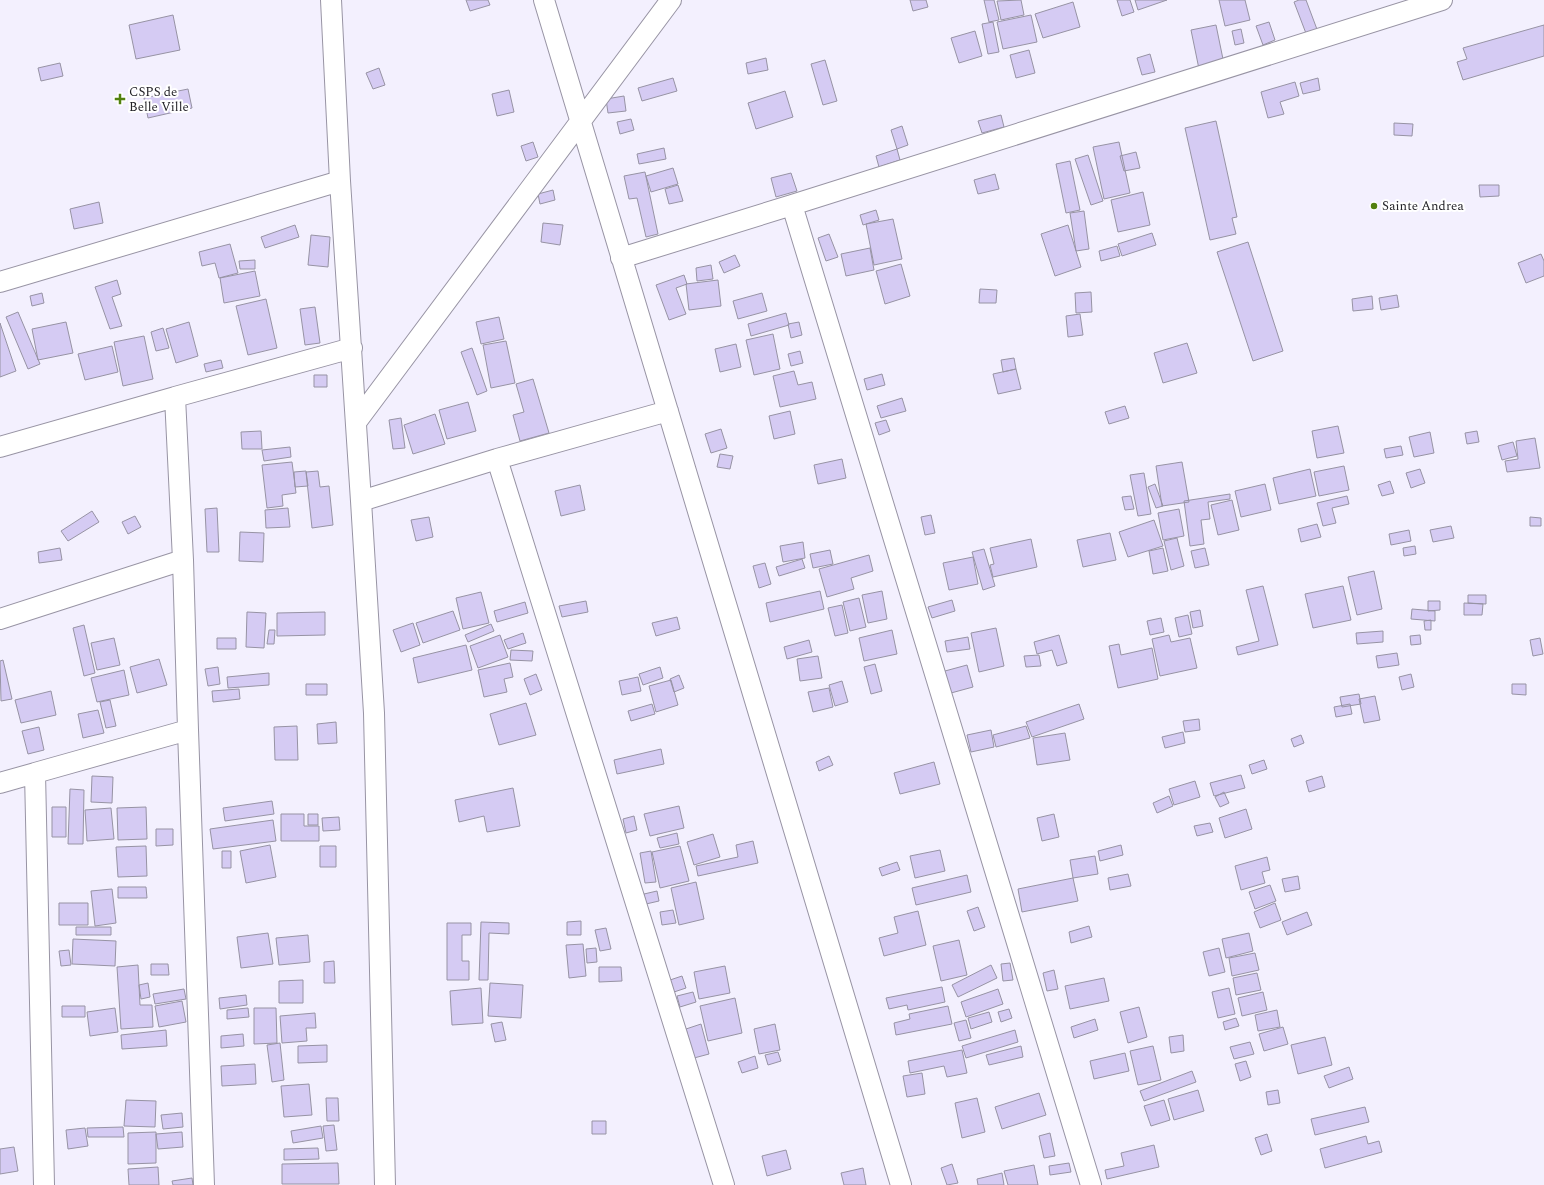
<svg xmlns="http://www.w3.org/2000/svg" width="1544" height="1185" font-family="Spectral,serif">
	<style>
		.building { fill: #d5cbf3; stroke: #9793a4 }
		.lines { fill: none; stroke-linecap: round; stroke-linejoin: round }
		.street-casing { stroke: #9894a4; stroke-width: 22 }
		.street { stroke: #fff; stroke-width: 20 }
		.poi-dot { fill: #51800d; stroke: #fff; stroke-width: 1.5 }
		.labels { text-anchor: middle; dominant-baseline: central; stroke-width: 4; stroke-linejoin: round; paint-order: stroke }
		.poi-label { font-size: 13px; fill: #232228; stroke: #fff; text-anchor: start }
	</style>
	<rect width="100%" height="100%" fill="#f3f0fe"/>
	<!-- building -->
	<path class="building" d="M466,0h22l2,5 -20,6z
		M910,0h16l2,7 -15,4z
		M984,0h10l5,20 -10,2z
		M1021,0l3,15 -23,5 -4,-19z
		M1117,0h13l4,12 -12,4z
		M1135,0h32l-29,10z
		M1219,0h26l5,20 -25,6z
		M1299,0h7l12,32 -11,4 -13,-34z
		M1073,2l7,25 -37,11 -8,-24z
		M173,15l7,35 -44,9 -7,-34z
		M1031,15l6,27 -34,7 -6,-27z
		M993,22l6,30 -11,2 -6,-30z
		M1269,22l6,18 -12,5 -7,-19z
		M1216,25l8,39 -25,5 -8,-39z
		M1544,25v31l-81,24 -6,-18 10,-3 -4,-11z
		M1241,29l3,14 -9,2 -3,-14z
		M975,31l7,25 -23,7 -8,-25z
		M1029,50l6,23 -19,5 -6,-23z
		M1150,54l5,18 -13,3 -5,-17z
		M766,58l2,12 -20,4 -2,-11z
		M825,60l12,41 -14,4 -12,-41z
		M60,63l3,13 -22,5 -3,-13z
		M379,68l6,17 -12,4 -7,-16z
		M673,78l4,13 -35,10 -4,-13z
		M1318,78l2,12 -17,4 -3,-11z
		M1295,82l4,14 -19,6 4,12 -16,4 -7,-26z
		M188,89l4,19 -44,10 -4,-20z
		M509,90l5,22 -17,4 -5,-22z
		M785,91l8,26 -37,12 -8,-26z
		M624,96l2,15 -18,2 -2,-14z
		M1001,115l3,12 -22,6 -4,-12z
		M631,119l3,11 -14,4 -3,-12z
		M1216,121l21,96 -5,1 4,16 -26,6 -25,-112z
		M1394,123l19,1 -1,12 -18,-1z
		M902,126l6,19 -11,4 -6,-19z
		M533,142l5,15 -12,4 -5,-15z
		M1119,142l11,51 -26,6 -11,-52z
		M664,148l2,11 -27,5 -2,-10z
		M897,149l3,11 -21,7 -3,-11z
		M1136,152l4,16 -16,3 -4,-15z
		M1088,155l15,46 -12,4 -16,-46z
		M1070,161l10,49 -14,3 -10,-49z
		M673,168l5,16 -27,8 -5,-16z
		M645,172l13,62 -12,3 -9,-39 -8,1 -5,-23z
		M791,173l6,18 -21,6 -5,-19z
		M995,174l4,15 -21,5 -4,-14z
		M678,185l5,16 -14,3 -4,-15z
		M1479,185h20v11l-19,1z
		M553,190l2,10 -15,4 -2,-10z
		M1143,192l7,33 -32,7 -7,-32z
		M99,202l4,21 -29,6 -4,-20z
		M876,210l3,10 -16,5 -3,-10z
		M1084,211l5,38 -13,2 -6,-38z
		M893,219l9,40 -28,6 -8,-41z
		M543,223l20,2 -3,20 -19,-3z
		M295,225l4,12 -34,11 -4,-11z
		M1068,225l13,42 -26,9 -14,-42z
		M1152,233l4,12 -34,11 -4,-12z
		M829,234l9,23 -12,4 -8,-23z
		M311,235l19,2 -2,30 -20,-2z
		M1248,242l35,109 -30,10 -36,-109z
		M230,244l8,29 -19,5 -4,-15 -13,3 -3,-14z
		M1117,246l3,10 -19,5 -2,-10z
		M870,248l4,22 -28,6 -5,-22z
		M1541,254l3,7v15l-18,7 -8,-20z
		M735,255l5,11 -16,7 -5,-11z
		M255,260v9h-15l-1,-8z
		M901,264l9,32 -25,8 -9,-33z
		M711,265l2,14 -16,2 -1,-13z
		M255,271l5,25 -36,7 -4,-25z
		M684,275l3,9 -11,4 10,26 -17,6 -13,-35z
		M117,280l4,14 -9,3 10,29 -12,3 -15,-42z
		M718,280l3,26 -32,4 -3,-26z
		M980,289l17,1 -1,13h-17z
		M1091,292l1,20 -16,1 -1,-20z
		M42,293l2,10 -12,3 -2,-10z
		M762,293l5,18 -29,8 -5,-18z
		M1397,295l2,12 -18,3 -2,-12z
		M1372,296l1,13 -20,2 -1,-12z
		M266,299l11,49 -29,7 -12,-49z
		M315,307l5,36 -15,2 -5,-36z
		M18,312l22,52 -12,5 -22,-52z
		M786,313l3,12 -38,11 -3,-12z
		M1080,314l3,21 -15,2 -2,-21z
		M499,317l5,22 -23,5 -5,-22z
		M66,322l7,31 -35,7 -6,-31z
		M189,322l9,34 -22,7 -10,-34z
		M799,322l3,13 -11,3 -3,-14z
		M0,323l16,48 -16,6z
		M163,328l6,20 -13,3 -5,-19z
		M773,334l7,35 -26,6 -8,-35z
		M144,336l9,43 -30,7 -9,-44z
		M506,341l9,42 -24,5 -8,-43z
		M1187,343l10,30 -34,10 -9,-30z
		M736,344l5,23 -21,5 -5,-23z
		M112,346l6,26 -33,8 -7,-26z
		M472,348l15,43 -10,4 -16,-43z
		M800,351l3,12 -12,3 -3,-12z
		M1014,358l2,11 -13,3 -2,-12z
		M221,360l2,8 -17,4 -2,-8z
		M1016,369l5,20 -23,5 -5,-20z
		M794,371l4,14 14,-3 4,17 -36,8 -7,-31z
		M882,374l3,11 -18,5 -3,-11z
		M314,375h13v12h-13z
		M533,379l16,54 -29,8 -7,-26 11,-3 -8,-28z
		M902,398l4,13 -25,7 -4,-12z
		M468,402l8,29 -29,8 -8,-29z
		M1125,406l4,12 -20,6 -4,-12z
		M790,411l5,23 -21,5 -5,-23z
		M435,414l10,30 -32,10 -9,-29z
		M401,418l4,30 -12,1 -4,-29z
		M886,420l4,11 -11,4 -4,-12z
		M1338,426l6,27 -27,5 -5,-27z
		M721,429l6,19 -16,5 -6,-19z
		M261,431l1,18h-20l-1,-17z
		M1477,431l2,11 -12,2 -2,-11z
		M1430,432l4,21 -20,4 -5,-20z
		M1535,438l5,30 -33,4 -2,-11 13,-2 -2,-18z
		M1513,442l4,14 -15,4 -4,-14z
		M1401,446l2,9 -17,3 -2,-9z
		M290,447l1,10 -27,4 -2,-11z
		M720,454l13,2 -3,13 -13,-2z
		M842,459l4,19 -28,6 -4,-19z
		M292,462l4,31 -14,2 1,11 -16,2 -5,-43z
		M1182,462l7,40 -27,4 -6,-40z
		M1344,466l5,24 -30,6 -5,-24z
		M1310,469l6,27 -37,8 -6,-26z
		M1420,469l5,14 -14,5 -5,-15z
		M306,471l2,15 -13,1 -1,-15z
		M318,471l2,16 9,-1 4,39 -21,3 -6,-56z
		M1144,473l7,41 -13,2 -8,-41z
		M1390,481l4,12 -12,3 -4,-11z
		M1155,484l8,22 -7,2 -8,-21z
		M1265,484l6,26 -30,7 -6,-26z
		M580,485l5,25 -24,6 -6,-25z
		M1230,494v5l-22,3 2,17 -9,1 3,24 -14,2 -6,-45z
		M1131,496l3,13 -9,1 -3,-13z
		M1347,496l2,8 -17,4 4,15 -13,3 -6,-23z
		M1232,500l7,30 -21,5 -7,-30z
		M217,508l2,44h-12l-2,-43z
		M288,508l2,19 -24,1 -1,-18z
		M1179,509l5,27 -21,4 -5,-27z
		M92,511l7,11 -31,19 -7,-10z
		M931,515l4,18 -10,2 -4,-18z
		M135,516l6,11 -13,7 -6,-12z
		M429,517l4,20 -17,4 -5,-21z
		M1530,517l11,1v8h-11z
		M1154,520l9,26 -35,11 -9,-25z
		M1317,524l4,13 -20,5 -3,-13z
		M1451,526l3,12 -21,4 -3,-12z
		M1409,530l2,11 -20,4 -2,-11z
		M240,532l24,1 -1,29 -24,-1z
		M1110,533l6,27 -33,7 -6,-27z
		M1177,538l7,28 -13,4 -7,-29z
		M1031,539l6,28 -44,10 -3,-12 4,-1 -4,-16z
		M803,542l2,16 -22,4 -3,-16z
		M1415,546l1,8 -12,2 -1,-8z
		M60,548l2,12 -23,3 -1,-11z
		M1163,548l5,23 -15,3 -4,-23z
		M1205,548l4,17 -14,3 -4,-17z
		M984,549l11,37 -12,4 -11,-38z
		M830,550l3,14 -20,4 -3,-14z
		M869,555l4,16 -22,7 3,11 -27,8 -8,-28z
		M973,557l5,27 -29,6 -6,-27z
		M802,559l3,9 -26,8 -3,-9z
		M765,563l6,21 -12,4 -6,-22z
		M1374,571l8,38 -25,6 -9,-38z
		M1263,586l15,59 -40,10 -2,-8 23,-6 -13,-51z
		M1343,586l8,34 -38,8 -8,-34z
		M820,591l4,18 -54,13 -4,-19z
		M882,591l5,28 -19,4 -6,-28z
		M481,592l8,31 -26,6 -7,-31z
		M1468,595h18v9l-18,-1z
		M859,598l7,29 -16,4 -7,-29z
		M952,600l3,11 -23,7 -4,-11z
		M586,601l2,11 -26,5 -3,-11z
		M1428,601h12v9l-12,1z
		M525,602l3,11 -31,9 -3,-11z
		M1464,603l19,1 -1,11h-18z
		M842,605l6,28 -13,3 -7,-28z
		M1412,609l23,2v10l-24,-2z
		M1200,610l3,16 -10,2 -3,-16z
		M453,611l7,19 -37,13 -7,-20z
		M247,612l19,1 -2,35 -18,-1z
		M325,612v23l-48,1v-23z
		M1188,615l4,19 -13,3 -4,-19z
		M677,617l3,12 -24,7 -4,-13z
		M1161,618l3,14 -14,3 -3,-14z
		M1431,620v10h-6l-1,-9z
		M413,623l7,22 -19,7 -8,-22z
		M491,624l3,7 -26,11 -3,-7z
		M84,625l11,48 -11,3 -11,-48z
		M996,628l8,38 -25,6 -8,-39z
		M269,630h6l-1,14h-7z
		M892,630l5,24 -33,7 -5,-23z
		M1383,631v11l-26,2 -1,-11z
		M523,633l3,10 -18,6 -4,-9z
		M500,635l8,22 -30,11 -8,-22z
		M1059,635l8,28 -10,3 -5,-16 -15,4 -3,-12z
		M1169,635l2,7 19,-4 7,30 -37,8 -8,-37z
		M1420,635l1,9 -10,1 -1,-9z
		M968,637l2,12 -23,3 -2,-11z
		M114,638l6,27 -23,5 -6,-27z
		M217,638h19v11h-19z
		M1540,638l3,16 -10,2 -3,-16z
		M809,640l3,12 -25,7 -3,-12z
		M1119,644l2,11 31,-7 6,31 -40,9 -9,-42z
		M466,645l6,25 -54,13 -5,-25z
		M511,650l22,1 -1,10 -22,-1z
		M1397,653l2,12 -21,3 -2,-12z
		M1039,655l2,11 -15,1 -2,-11z
		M818,656l4,22 -22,3 -3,-22z
		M159,659l8,26 -30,8 -7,-26z
		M3,660l9,39 -11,2 -1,-40z
		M510,663l3,14 -9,2 3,13 -23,5 -6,-27z
		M875,664l7,27 -11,3 -7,-27z
		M967,665l6,22 -33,9 -6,-22z
		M218,667l2,17 -12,2 -3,-17z
		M660,667l3,11 -20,7 -4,-11z
		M124,670l5,25 -32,7 -6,-24z
		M269,673v12l-41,3 -1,-11z
		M536,674l6,16 -12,5 -6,-16z
		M1411,674l3,13 -12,3 -3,-13z
		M679,675l5,13 -10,4 -4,-13z
		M638,677l3,14 -19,4 -3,-14z
		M671,680l7,25 -22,7 -7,-26z
		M842,681l6,21 -13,4 -6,-21z
		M306,684h21v11h-21z
		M1512,684h14v11l-14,-1z
		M829,688l4,19 -20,5 -5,-20z
		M239,689l1,10 -27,3 -1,-11z
		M51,691l5,24 -35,8 -6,-23z
		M1359,694l2,10 -19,3 -2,-10z
		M1375,696l5,24 -16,3 -5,-24z
		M110,700l6,26 -10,2 -6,-26z
		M526,703l10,32 -37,10 -9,-31z
		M652,704l3,10 -24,7 -3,-10z
		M1079,704l5,15 -52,18 -6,-15z
		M1350,704l2,10 -16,3 -2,-10z
		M98,710l6,23 -21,5 -5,-24z
		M1199,719l1,11 -15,2 -2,-11z
		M336,722l1,21 -19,1 -1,-20z
		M297,726l1,34h-23l-1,-33z
		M1026,726l4,12 -34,9 -3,-12z
		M39,727l5,23 -16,4 -6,-23z
		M991,730l3,17 -23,5 -4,-17z
		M1183,732l2,11 -20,5 -3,-11z
		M1065,733l5,27 -33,5 -4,-27z
		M1301,735l3,8 -10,4 -3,-8z
		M661,749l3,15 -47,10 -3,-14z
		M829,756l4,9 -14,6 -3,-9z
		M1264,760l3,9 -15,5 -3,-9z
		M934,762l6,22 -40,10 -6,-21z
		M1241,775l4,13 -31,8 -4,-13z
		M92,776l21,1 -1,26 -21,-1z
		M1322,776l3,11 -16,5 -3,-11z
		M1195,781l5,16 -26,8 -5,-16z
		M513,788l7,38 -33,6 -3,-16 -25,6 -4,-22z
		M70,789l14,1 -1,54h-15z
		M1224,792l5,11 -9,4 -5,-10z
		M1169,796l4,10 -16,7 -4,-10z
		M272,801l2,13 -49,7 -2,-13z
		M679,806l5,22 -34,8 -6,-22z
		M52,807h14v30h-14z
		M146,807l1,32 -29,1 -1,-32z
		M111,808l3,31 -27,2 -2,-31z
		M1246,809l6,20 -27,9 -6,-20z
		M281,814h23v12h15v15h-38z
		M308,814h10v11h-10z
		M1054,814l5,23 -17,4 -5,-23z
		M634,816l3,14 -11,3 -3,-14z
		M339,817l1,13 -17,1 -1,-13z
		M273,820l3,21 -63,8 -3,-20z
		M1210,823l3,9 -16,4 -3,-10z
		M156,829h17v16l-17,1z
		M677,833l2,11 -19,4 -3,-10z
		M713,834l7,23 -26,8 -7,-23z
		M753,841l5,22 -60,13 -2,-10 42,-9 -2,-12z
		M270,845l6,32 -30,6 -6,-32z
		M1121,845l2,10 -23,6 -2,-10z
		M146,846l1,30 -29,1 -2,-30z
		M320,846h16v21h-16z
		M680,846l9,35 -29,7 -8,-36z
		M940,850l5,21 -30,7 -5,-22z
		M222,851h9v17h-9z
		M651,851l5,31 -11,1 -5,-30z
		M1095,856l3,18 -25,4 -3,-18z
		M1267,857l3,13 -8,2 3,11 -24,7 -6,-24z
		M897,862l3,8 -18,6 -3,-8z
		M1128,874l3,12 -21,4 -2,-12z
		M967,875l4,17 -55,13 -4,-17z
		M1298,876l2,13 -15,3 -3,-13z
		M1073,878l5,23 -56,11 -4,-23z
		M696,882l8,37 -25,6 -8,-37z
		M1270,885l6,16 -21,8 -6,-17z
		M118,887h28l1,11h-29z
		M112,889l4,34 -21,3 -4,-35z
		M657,891l2,10 -13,3 -2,-10z
		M59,903h29v22h-29z
		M1275,903l6,17 -21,8 -6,-16z
		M978,907l7,20 -11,4 -7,-20z
		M673,910l3,13 -14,2 -2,-13z
		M918,911l8,34 -42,11 -5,-18 19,-5 -4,-16z
		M1307,912l5,13 -25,10 -5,-13z
		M581,921v14h-14v-13z
		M481,922l28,1v11l-20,-1 -1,47h-9z
		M447,923h24v12h-9v26h7v19h-22z
		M1089,926l3,11 -21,6 -2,-11z
		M76,927h35v8h-35z
		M606,928l5,21 -11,2 -5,-21z
		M268,933l5,31 -32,4 -4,-31z
		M1249,933l4,18 -27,7 -4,-19z
		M308,935l2,27 -31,3 -3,-27z
		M73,939l43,2 -1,25 -43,-2z
		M959,940l8,35 -26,6 -8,-35z
		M583,944l3,32 -17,2 -3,-33z
		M596,948l1,14 -10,1 -1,-14z
		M1219,948l6,24 -16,4 -6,-24z
		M69,950l2,15 -10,1 -2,-15z
		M1255,953l4,17 -27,6 -3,-18z
		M334,961l1,22h-11v-21z
		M1010,963l3,17 -10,1 -2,-17z
		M151,964h17l1,11h-18z
		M138,965l2,40h12l1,22 -32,2 -4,-62z
		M991,965l6,13 -39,19 -6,-12z
		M725,966l5,27 -31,6 -5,-27z
		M599,967h22l1,14 -23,1z
		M1054,970l4,19 -11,2 -4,-18z
		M1257,973l4,17 -25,5 -3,-17z
		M682,976l4,12 -12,4 -4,-12z
		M1104,978l5,23 -39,8 -5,-23z
		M303,980v23h-24v-22z
		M148,983l2,14 -9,2 -2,-14z
		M490,983l33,2 -2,33 -33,-2z
		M942,987l3,15 -37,8 -1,-5 -18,4 -3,-11z
		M481,988l2,35 -31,2 -2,-34z
		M1229,988l6,26 -17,4 -6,-26z
		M184,989l2,10 -31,5 -2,-10z
		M998,989l5,15 -37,13 -5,-15z
		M693,992l3,10 -16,5 -3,-11z
		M1263,992l4,18 -25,6 -4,-18z
		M246,995l1,10 -27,4 -1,-11z
		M735,998l7,35 -34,8 -8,-35z
		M182,1001l4,21 -27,5 -4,-21z
		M62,1006h23v11h-23z
		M948,1006l4,18 -56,11 -2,-12 16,-4 -1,-5z
		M1139,1007l8,30 -19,6 -8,-31z
		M115,1008l3,24 -28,4 -3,-24z
		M248,1008l1,9 -22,2v-9z
		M254,1008h22l1,35 -23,1z
		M1009,1009l3,9 -11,4 -3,-10z
		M1277,1010l3,17 -22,4 -3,-16z
		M989,1012l3,10 -21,7 -3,-11z
		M315,1013l1,15h-10l1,13 -25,2 -2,-27z
		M1236,1018l3,8 -14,4 -2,-8z
		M1095,1019l3,11 -24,8 -3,-11z
		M966,1020l5,18 -12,3 -5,-18z
		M502,1022l4,18 -11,2 -4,-18z
		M701,1024l8,30 -15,4 -8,-29z
		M775,1024l5,26 -21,4 -5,-25z
		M1283,1027l5,17 -24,7 -5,-17z
		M166,1030l1,16 -45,3 -1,-14z
		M1015,1030l3,12 -52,16 -4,-12z
		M243,1034l1,12 -23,2v-12z
		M1183,1035l1,16 -13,2 -2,-16z
		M1325,1037l7,28 -34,9 -7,-29z
		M1250,1042l4,12 -20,5 -4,-12z
		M280,1043l4,37 -12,2 -5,-37z
		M327,1045v17l-29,1v-17z
		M1021,1046l2,11 -34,8 -3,-10z
		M1153,1046l8,34 -23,5 -8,-34z
		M962,1050l5,23 -20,4 -3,-11 -34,7 -2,-12z
		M778,1052l3,9 -13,4 -3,-10z
		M1125,1053l4,18 -35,8 -4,-18z
		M755,1056l3,12 -16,5 -4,-11z
		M1246,1061l5,16 -11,4 -5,-17z
		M255,1064l1,20 -34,2 -1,-20z
		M1349,1067l4,12 -24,9 -5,-12z
		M1192,1071l4,11 -52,19 -4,-10z
		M922,1073l3,21 -18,3 -4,-21z
		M309,1084l3,31 -28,2 -3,-31z
		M1198,1090l6,21 -30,9 -6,-21z
		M1278,1090l2,13 -12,2 -2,-13z
		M1039,1093l7,22 -44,14 -7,-22z
		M326,1098h12l1,23h-12z
		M977,1098l8,34 -23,6 -7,-35z
		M126,1100l30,1 -1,26 -31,-1z
		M1164,1100l6,20 -19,6 -7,-20z
		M1365,1107l4,15 -54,13 -4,-16z
		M182,1113l1,14 -20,2 -2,-14z
		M592,1121h14v13h-14z
		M334,1125l3,25 -11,1 -3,-25z
		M321,1126l2,12 -30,5 -2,-12z
		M123,1127l1,10h-36l-1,-9z
		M85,1128l3,18 -20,3 -2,-19z
		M156,1132v31l-28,1v-31z
		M182,1132l1,15 -25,2 -2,-15z
		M1050,1133l5,23 -11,2 -5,-22z
		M1267,1134l5,17 -11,4 -6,-17z
		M1366,1136l2,8 11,-3 3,11 -57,16 -5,-19z
		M1154,1145l5,22 -52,12 -2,-9 19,-4 -3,-13z
		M14,1147l4,24 -18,3v-25z
		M318,1148l1,11 -35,1v-11z
		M786,1150l5,19 -24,7 -5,-20z
		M338,1163l1,21h-57v-20z
		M1069,1163l2,9 -21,3 -1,-9z
		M952,1164l6,19 -11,2 -6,-17z
		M1034,1165l4,20h-30l-4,-14z
		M158,1167l1,18h-30l-1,-16z
		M863,1168l3,17h-22l-3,-12z
		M1002,1173l2,12h-26l-1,-6z
		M192,1178l1,7h-20l-1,-4z"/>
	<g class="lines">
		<!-- street casing -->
		<g class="street-casing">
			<path id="street" d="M544,0l357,1185
				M340,181l21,320 136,-42 171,-48
				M792,205l650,-205
				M621,258l171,-53 299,980
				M0,282l340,-101 -9,-181
				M357,421l314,-421
				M0,447l175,-50
				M497,459l227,726
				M361,501l13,212 11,472
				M0,619l183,-59 -8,-163 177,-49
				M188,730l16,455
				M0,783l35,-10
				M44,1185l-9,-412 153,-43 -5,-170"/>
		</g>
		<!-- street -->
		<use href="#street" class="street"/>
	</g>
	<!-- markers -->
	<g class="poi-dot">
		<path d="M118 93h4v4h4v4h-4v4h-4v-4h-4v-4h4z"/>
		<circle cx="1374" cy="206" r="4"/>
	</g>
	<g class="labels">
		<!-- poi labels -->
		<g class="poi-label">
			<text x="129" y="92">CSPS de<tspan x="129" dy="15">Belle Ville</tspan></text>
			<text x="1382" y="206">Sainte Andrea</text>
		</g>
	</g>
</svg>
